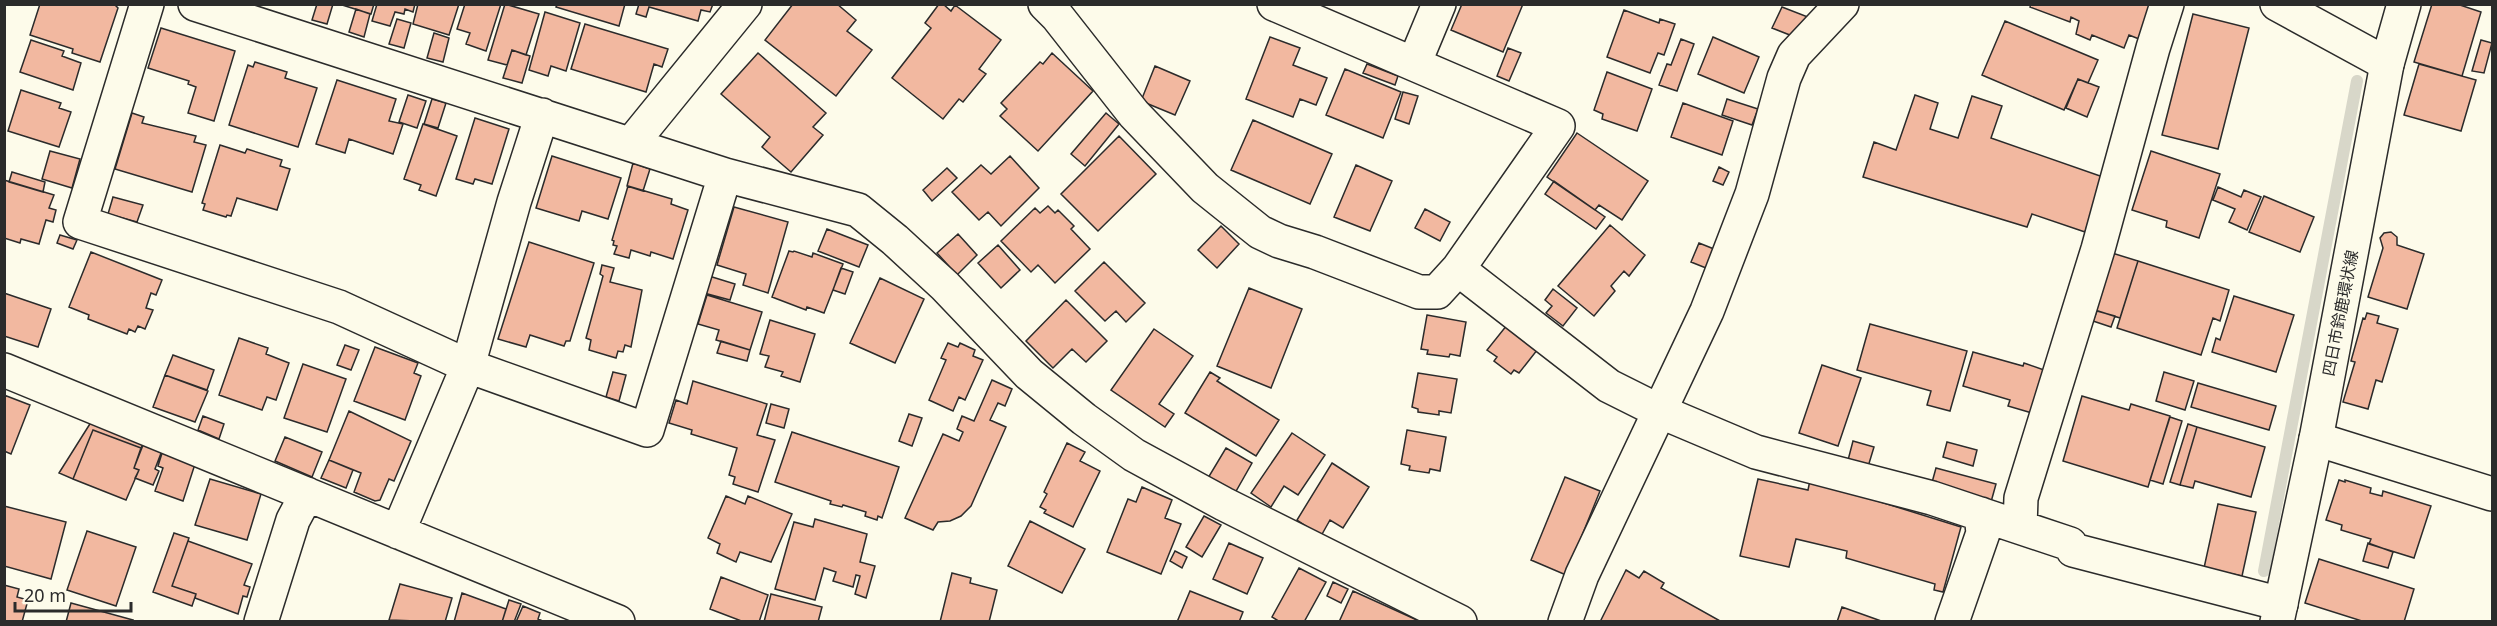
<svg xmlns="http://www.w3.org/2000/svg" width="2497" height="626" font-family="'Noto Sans','Noto Sans JP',sans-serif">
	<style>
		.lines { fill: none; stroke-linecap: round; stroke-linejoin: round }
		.stream { stroke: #d8d7c9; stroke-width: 12 }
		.building { fill: #f2b8a0; stroke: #2b2b2b; stroke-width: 1.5 }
		.street-casing { stroke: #2b2b2b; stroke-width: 36 }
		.primary-casing { stroke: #2b2b2b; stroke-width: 36 }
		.street { stroke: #fdfbea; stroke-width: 33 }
		.primary { stroke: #fdfbea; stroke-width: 33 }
		.labels { text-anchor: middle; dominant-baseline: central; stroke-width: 4.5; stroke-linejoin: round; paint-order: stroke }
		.street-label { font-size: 16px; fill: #2b2b2b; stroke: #fdfbea }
	</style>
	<rect width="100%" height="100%" fill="#fdfbea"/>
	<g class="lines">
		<!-- stream -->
		<path class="stream" d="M2264,571l93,-490"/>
	</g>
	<!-- building -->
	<path class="building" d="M40,4h74l4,4 -18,54 -28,-9 1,-4 -43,-14z
		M317,4h16l-6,20 -15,-4z
		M339,4h35l-3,10z
		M377,4h38l-2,8 -8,-3 -1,5 -9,-2 -5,14 -18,-5z
		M418,4h41l-10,31 -36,-11z
		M465,4h36l-15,47 -20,-7 4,-11 -13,-4z
		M505,4l34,10 -13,41 -14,-5 -5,15 -19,-5z
		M557,4h68l-6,22 -63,-19z
		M639,4h74l-3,8 -9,-2 -3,11 -49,-14 -3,10 -10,-3z
		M793,4h44l19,16 -9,11 25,19 -36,46 -71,-56z
		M939,4h4l8,7 4,-6 46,35 -22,29 7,5 -23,28 -4,-3 -16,20 -51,-41 39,-50 -6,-5z
		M1462,4h61l-20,48 -52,-22z
		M2031,4h123l-15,35 -10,-4 -5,13 -32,-13 -2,5 -14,-6 3,-13 -8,-4 -1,5 -40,-15z
		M2432,4h25l24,8 -19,64 -48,-14z
		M1782,7l31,12 -18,18 -23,-9z
		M356,9l14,5 -6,23 -15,-5z
		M1624,10l35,13 1,-4 15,5 -11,31 -6,-2 -8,20 -43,-16z
		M545,12l35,11 -14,48 -15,-5 -3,10 -19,-6z
		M2193,14l56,14 -31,121 -56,-14z
		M397,19l14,4 -7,25 -15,-4z
		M2005,21l93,39 -10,23 -10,-4 -14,31 -82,-35z
		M585,24l83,25 -6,18 -8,-3 -8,28 -75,-23z
		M161,28l74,23 -21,70 -26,-8 8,-26 -8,-3 1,-3 -41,-13z
		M434,33l15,5 -6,24 -16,-4z
		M1270,37l30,11 -7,17 34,13 -11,27 -16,-6 -7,18 -47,-18z
		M1713,37l46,20 -15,36 -46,-19z
		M1681,39l13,5 -17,47 -18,-6 8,-21 4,1z
		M31,40l33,11 -2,5 19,7 -8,27 -53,-18z
		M2481,40l11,3 -8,30 -12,-2z
		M1508,48l13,5 -12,28 -12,-5z
		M512,50l18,6 -8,27 -19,-5z
		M758,53l68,60 -13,14 10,8 -32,37 -29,-25 8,-10 -49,-43z
		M1052,53l41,38 -55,60 -38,-35 7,-7 -6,-6 39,-41 3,2z
		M255,62l32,10 -2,6 32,10 -19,59 -69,-22 19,-60 5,2z
		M1367,64l31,12 -3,9 -32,-12z
		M2419,64l57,16 -15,51 -57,-16z
		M1155,66l35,15 -15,34 -34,-14z
		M1345,69l56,23 -18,46 -57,-23z
		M1607,72l45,17 -15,42 -35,-12 1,-5 -9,-4z
		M2078,79l21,8 -12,30 -21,-9z
		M337,80l59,19 -7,22 14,3 -10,30 -44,-15 -4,14 -29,-9z
		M21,90l40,13 -2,5 12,4 -12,35 -51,-16z
		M1403,92l15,4 -9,28 -14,-5z
		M408,95l18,6 -9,27 -18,-6z
		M1915,95l23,8 -8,26 28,9 14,-42 30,10 -11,32 112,39 -18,55 -53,-18 -5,13 -164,-50 11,-35 22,8z
		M432,99l14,4 -8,25 -14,-4z
		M1727,99l31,10 -6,16 -30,-10z
		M1683,103l50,18 -11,34 -51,-18z
		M132,113l12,4 -2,6 54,13 -2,6 12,3 -14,47 -77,-23z
		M1106,113l13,11 -34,42 -14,-12z
		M475,118l34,11 -17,55 -17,-5 -2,5 -17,-5z
		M1253,120l79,34 -22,50 -79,-34z
		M423,124l34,12 -21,60 -17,-6 2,-5 -17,-6z
		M1577,133l71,48 -26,39 -23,-15 -4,5 -48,-33z
		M1119,136l37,38 -58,57 -37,-37z
		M220,145l25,8 2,-4 35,11 -2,6 10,3 -13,41 -40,-12 -6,18 -4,-1 -1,2 -23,-7 2,-6 -3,-1z
		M50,151l30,8 -8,29 -30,-9z
		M2151,151l69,23 -21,64 -33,-11 1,-6 -35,-11z
		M552,156l69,22 -13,41 -26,-8 -3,10 -43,-13z
		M1010,156l29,32 -38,38 -13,-14 -9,8 -27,-28 29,-27 10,9z
		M633,163l17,6 -7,22 -16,-5z
		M1356,165l36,16 -22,50 -36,-14z
		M1719,167l10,5 -6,13 -10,-4z
		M947,168l10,10 -25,23 -9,-11z
		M12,172l33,10 -2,10 -34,-10z
		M4,180l50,15 -5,13 7,2 -3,12 -7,-2 -7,24 -18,-5 -1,4 -16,-5z
		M1554,181l51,36 -9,12 -51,-35z
		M628,186l44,13 -1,5 17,6 -15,49 -22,-7 -1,4 -19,-6 -2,8 -15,-4 3,-8 -4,-1 1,-4 -2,-1z
		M2218,187l23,10 3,-7 17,7 -14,33 -18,-8 6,-13 -22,-9z
		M2264,196l50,21 -14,35 -51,-20z
		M113,197l30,8 -6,17 -29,-8z
		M1048,206l7,7 3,-3 16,16 -3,3 19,20 -35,34 -17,-18 -7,7 -30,-31 34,-33 5,5z
		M734,207l54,15 -20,71 -25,-8 3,-11 -29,-9z
		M1425,209l25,13 -10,19 -25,-13z
		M1610,225l35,30 -16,21 -5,-5 -13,15 4,5 -21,25 -36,-30z
		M1221,226l18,18 -22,24 -19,-18z
		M827,229l41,16 -9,22 -41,-16z
		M2391,232l6,5v8l27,9 -17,55 -39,-12 15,-49 -3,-10 4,-5z
		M958,234l19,21 -20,20 -20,-22z
		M60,235l17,5 -4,9 -16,-6z
		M529,242l65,21 -24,78h-4l-2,5 -34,-11 -4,12 -28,-8z
		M1699,243l15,6 -8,19 -15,-6z
		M998,245l22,25 -19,18 -23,-25z
		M789,251l4,1 1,-1 18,6 1,-4 30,11 -19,49 -17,-6 -1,3 -34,-13z
		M91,252l71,28 -6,15 -5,-2 -5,15 7,2 -8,19 -7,-3 -3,6 -6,-3 -2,5 -39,-15 1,-4 -20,-8z
		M2112,253l26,8 -18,57 -25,-8z
		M2138,261l91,29 -9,31 -7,-3 -12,37 -84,-27z
		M1104,262l41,41 -19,19 -10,-11 -11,10 -30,-30z
		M602,265l12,3 -4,14 32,8 -11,57 -6,-2 -2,7 -5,-1 -2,7 -27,-8 2,-10 -5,-2 17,-62 -3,-2z
		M841,268l12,4 -8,22 -12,-4z
		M709,276l26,8 -5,16 -26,-7z
		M880,278l44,21 -29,64 -45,-20z
		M1249,288l53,21 -31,79 -54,-22z
		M1553,289l24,19 -14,18 -17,-13 6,-7 -7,-6z
		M4,293l47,16 -13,38 -34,-11z
		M707,295l55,17 -12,38 -34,-10 3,-10 -21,-6z
		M2234,296l60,19 -18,57 -64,-20 4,-14 4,2z
		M1066,300l41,41 -21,21 -14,-13 -19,19 -27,-27z
		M2097,311l18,5 -4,11 -18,-6z
		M2367,313l12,3 -2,7 21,6 -16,53 -6,-2 -8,29 -25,-7 12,-40 -4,-1 12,-43 2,1z
		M1427,315l39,7 -6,34 -10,-2 -1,3 -22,-3 1,-4 -7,-1z
		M770,320l45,14 -15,48 -19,-6 2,-4 -18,-5 4,-11 -9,-2z
		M1870,324l97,27 -17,60 -23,-6 4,-14 -74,-21z
		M1507,325l31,24 -19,24 -5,-3 -3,4 -17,-13 3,-4 -10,-7z
		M1154,329l39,27 -34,48 15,10 -9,13 -54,-37z
		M239,338l29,10 -2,6 23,9 -13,37 -9,-3 -5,13 -43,-15z
		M721,341l29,9 -3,11 -30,-8z
		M948,343l10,4 2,-4 15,7 -2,6 10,4 -18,40 -6,-3 -6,14 -24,-11 17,-40 -5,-2z
		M345,345l14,5 -8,20 -14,-5z
		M375,347l43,16 -4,10 7,3 -16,44 -51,-19z
		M1973,352l50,14 1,-3 20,7 -12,43 -24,-7 2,-6 -47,-14z
		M173,355l41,15 -7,20 -42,-15z
		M303,364l43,15 -19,53 -43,-14z
		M1822,365l39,13 -23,68 -39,-13z
		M613,372l13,3 -7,26 -13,-4z
		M1210,372l10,6 -3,3 62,39 -23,36 -71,-43z
		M2164,372l30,9 -9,29 -29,-9z
		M1418,373l39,6 -6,34 -12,-2v4l-21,-3v-3l-6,-2z
		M165,375l43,16 -13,31 -42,-15z
		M992,380l20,9 -7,17 -7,-3 -8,17 16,7 -35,79 -10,10 -11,5 -12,1 -5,8 -28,-12 38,-84 16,7 4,-9 -6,-3 5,-13 12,5z
		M693,381l74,23 -10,31 18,5 -17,52 -25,-8 2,-7 -6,-2 8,-27 -46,-14 1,-4 -23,-7 7,-23 11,4z
		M2198,383l78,23 -7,24 -78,-23z
		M4,395l26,10 -19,49 -7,-3z
		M2082,396l47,14 2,-6 39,12 -22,71 -85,-26z
		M771,404l18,5 -5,19 -18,-5z
		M349,411l62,30 -17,40 -5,-2 -9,21 -5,1 -21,-9 7,-19 -32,-13z
		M909,414l13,4 -10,28 -13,-5z
		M203,416l21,8 -5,15 -21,-9z
		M2170,417l12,4 -19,63 -13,-4z
		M93,419l52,21 -4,8 -48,-18 -20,49 -14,-6z
		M2188,424l9,3 -17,58 -10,-3z
		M2197,427l68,20 -14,50 -56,-16 -2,7 -13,-3z
		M93,430l48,18 -7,20 5,2 -13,30 -53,-21z
		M1407,430l39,7 -6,34 -10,-2 -1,4 -20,-3 1,-4 -9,-2z
		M792,432l107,35 -17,51 -4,-2 -1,4 -12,-4 1,-4 -23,-7 -1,2 -12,-3 1,-3 -56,-19z
		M1292,433l33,22 -27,40 -14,-9 -13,21 -20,-14z
		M285,437l37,15 -10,25 -37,-16z
		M145,440l18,8 -8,21 4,2 -6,14 -18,-7 4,-8 -5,-2z
		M1853,441l21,6 -7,23 -20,-6z
		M1947,442l30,8 -4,16 -30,-9z
		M1067,443l18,9 -5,9 20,10 -27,56 -29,-14 2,-3 -6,-3 7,-13 -3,-2z
		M1226,448l26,15 -17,30 -27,-15z
		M163,450l33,11 -13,40 -28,-10 8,-23 -5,-2z
		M329,460l24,10 -7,18 -25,-10z
		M1332,463l37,24 -26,41 -13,-8 -9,16 -24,-16z
		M1936,468l60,16 -5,18 -60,-16z
		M1565,477l35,14 -34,84 -35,-15z
		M210,479l51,15 -14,46 -52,-15z
		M1758,479l50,11 2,-10 151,47 -18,65 -9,-2 1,-6 -89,-26 1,-7 -51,-12 -7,28 -49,-11z
		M2339,480l6,2v-2l26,8 -1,5 12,3 1,-5 48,15 -17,52 -45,-14 2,-5 -30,-9 1,-5 -16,-5z
		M1142,487l30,13 -7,18 16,6 -20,50 -54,-22 21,-53 8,3z
		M726,496l19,8 3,-8 44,18 -21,48 -31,-10 -4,10 -19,-9 3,-9 -12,-6z
		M2218,504l38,8 -14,64 -38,-8z
		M4,506l62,16 -15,57 -47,-13z
		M1204,516l17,9 -19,32 -16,-10z
		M815,519l52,15 -7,28 15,4 -9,32 -11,-4 5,-18 -4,-1 -3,12 -20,-6 3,-9 -12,-4 -9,32 -40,-11 19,-67 19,5z
		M1030,521l55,28 -23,44 -54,-27z
		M87,531l49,16 -20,59 -49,-16z
		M174,533l15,5 -17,48 24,8 -4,12 -39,-14z
		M188,541l64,23 -8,21 6,2 -3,10 -4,-1 -5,18 -43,-16 1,-4 -24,-8z
		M1229,543l34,15 -16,36 -34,-15z
		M2368,543l25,9 -5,16 -25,-7z
		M1175,551l12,6 -5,11 -12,-7z
		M2319,559l95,30 -10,33h-39l-60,-19z
		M1299,568l27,14 -22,40h-24l-8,-5z
		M1626,570l13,8 5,-7 20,12 -3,5 61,34h-122z
		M952,573l19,5 -1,5 27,7 -8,32h-49z
		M721,577l47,18 -9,27h-15l-34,-13z
		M1333,582l15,7 -7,14 -14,-7z
		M400,584l52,14 -7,24 -56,-2z
		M4,585l15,4 -2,8 11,3 -6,22h-18z
		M1190,591l53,21 -4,10h-62z
		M1353,591l64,29v2h-78z
		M462,593l44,16 -4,13h-48z
		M771,594l51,13 -4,15h-54z
		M509,600l12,4 -7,18h-12z
		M71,603l62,17 -1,2h-66z
		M523,606l17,7 -2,6 7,3h-29z
		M1842,607l42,15h-47z"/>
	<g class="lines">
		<!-- street casing -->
		<g class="street-casing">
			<path id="street" d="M147,4l-67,218 259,85 129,59 179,64 78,-255 -530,-171
				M1045,4l12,12 77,98 71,74 55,44 19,9 36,11 104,40h18l21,-23 151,117 50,25 97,41 176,46 138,46 3,6 208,54
				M1274,4l284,122 -100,143
				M2277,4l110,60
				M1414,64l25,-60
				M631,144l114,-140
				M725,175l133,35 37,30 50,46 84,88 55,45 50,36 90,49 236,118
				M4,370l614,252
				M2316,439l176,55
				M2020,527l1,-29 77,-249 55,-201 14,-44
				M398,532l70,-166 46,-164 28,-87
				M261,622l32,-102 14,-26
				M1565,622l17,-47 125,-264 45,-117 32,-116 10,-23 48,-51
				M1952,622l31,-89 -2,-19"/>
		</g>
		<!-- primary casing -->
		<g class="primary-casing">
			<path id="primary" d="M2277,622l39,-183 71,-375 17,-60"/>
		</g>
		<!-- street -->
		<use href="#street" class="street"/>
		<!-- primary -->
		<use href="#primary" class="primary"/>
	</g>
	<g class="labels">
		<!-- street labels -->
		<g class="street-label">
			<text transform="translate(2340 313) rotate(-79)">四日市鈴鹿環状線</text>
		</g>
	</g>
	<!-- border -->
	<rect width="2497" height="626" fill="none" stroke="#2b2b2b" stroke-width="12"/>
	<!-- scale -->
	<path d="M15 602v9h116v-9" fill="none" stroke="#2b2b2b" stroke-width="3"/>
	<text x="24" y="602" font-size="18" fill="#2b2b2b" stroke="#fdfbea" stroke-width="4.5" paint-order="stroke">20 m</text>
</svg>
